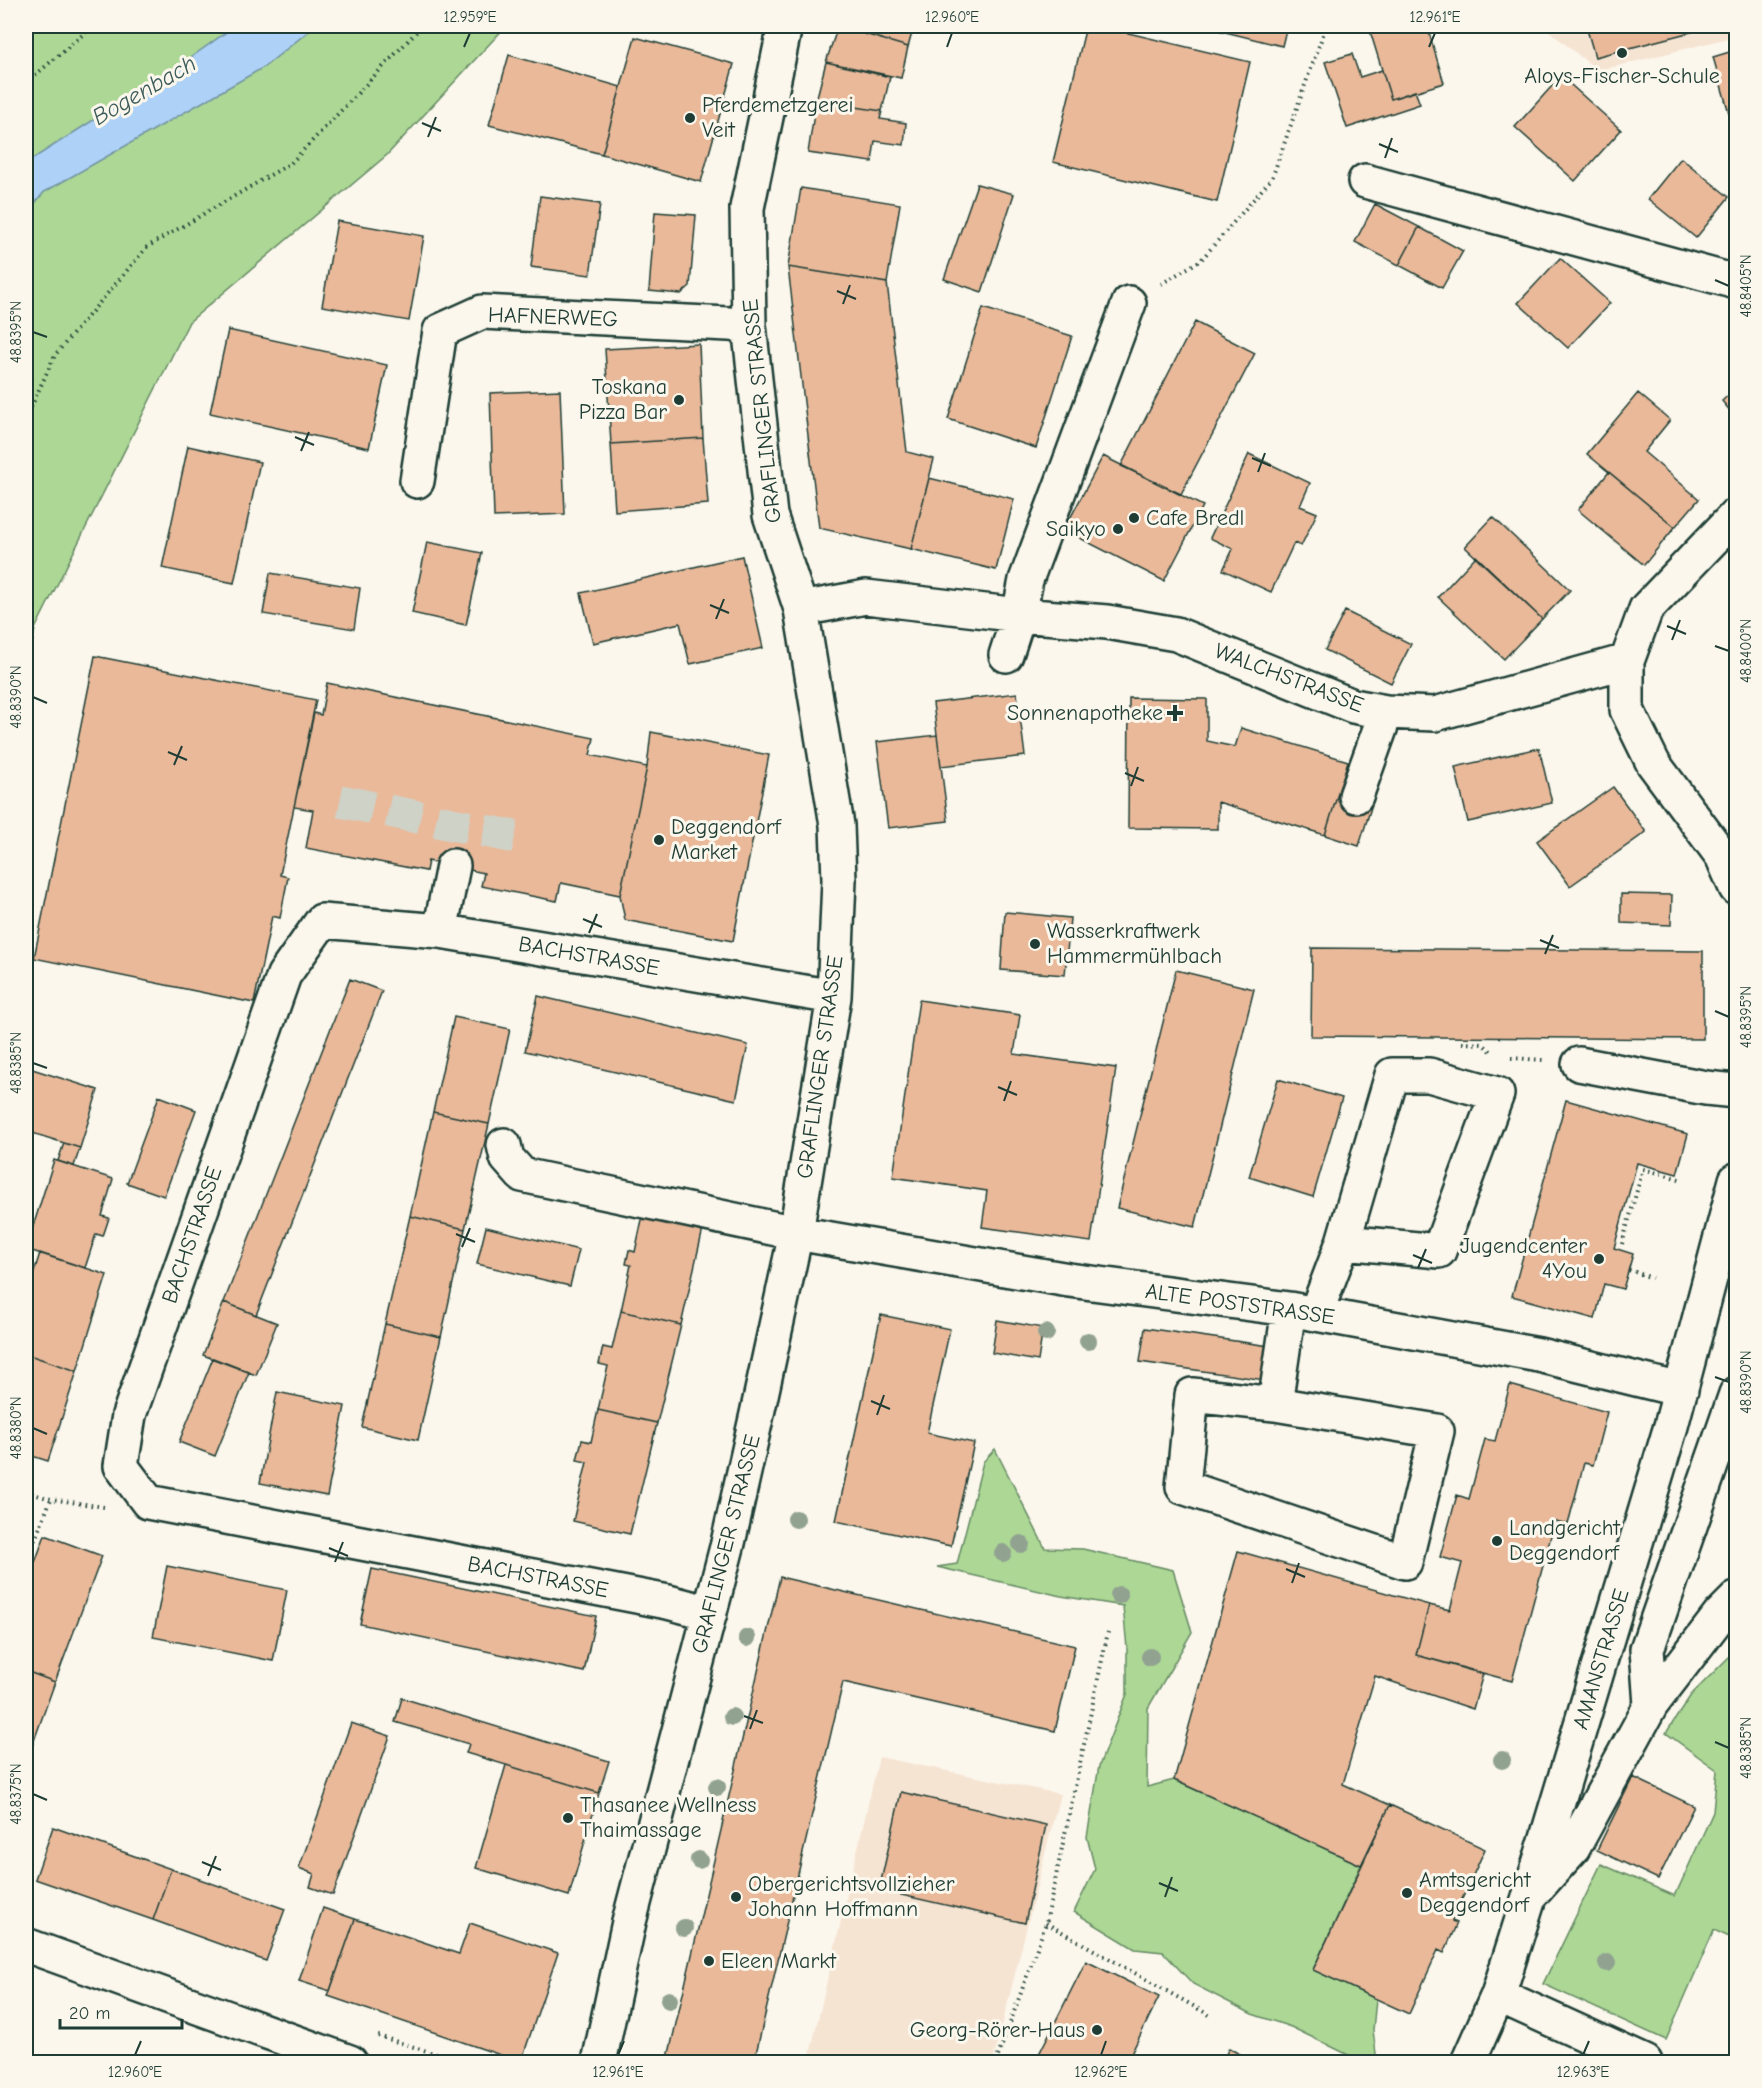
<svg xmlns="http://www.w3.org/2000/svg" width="1762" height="2088" font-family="'Comic Neue',sans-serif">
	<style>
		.built { fill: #f6e4d3 }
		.green { fill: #acd795; stroke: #668a64; stroke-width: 1.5 }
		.water { fill: #aed2f7; stroke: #7596a9; stroke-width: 1.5 }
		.building { fill: #eab99a; stroke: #1f3d34; stroke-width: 1.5 }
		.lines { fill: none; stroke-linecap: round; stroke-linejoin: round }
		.minor-tunnel { stroke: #cfd2c7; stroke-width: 33; stroke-dasharray: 33 16; stroke-linecap: butt }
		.minor-casing { stroke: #1f3d34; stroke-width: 38 }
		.path { stroke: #1f3d34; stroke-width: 4; stroke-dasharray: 1.5 4.5; stroke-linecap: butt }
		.minor { stroke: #fbf7ec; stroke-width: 33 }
		.tree { fill: #91a291 }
		.ticks { fill: none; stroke: #1f3d34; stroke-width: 2 }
		.poi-dot { fill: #1f3d34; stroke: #fbf7ec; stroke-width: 2 }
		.labels { text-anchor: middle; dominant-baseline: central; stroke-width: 6; stroke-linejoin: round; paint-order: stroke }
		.poi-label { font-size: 22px; fill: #1f3d34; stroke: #fbf7ec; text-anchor: start }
		.street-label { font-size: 22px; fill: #1f3d34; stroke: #fbf7ec }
		.water-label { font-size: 24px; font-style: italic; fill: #3c5b5b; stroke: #fbf7ec }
		.neatline { fill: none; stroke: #1f3d34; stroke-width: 2 }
		.ticks-label { font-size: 15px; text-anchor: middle; fill: #1f3d34 }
	</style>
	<rect width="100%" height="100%" fill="#fbf7ec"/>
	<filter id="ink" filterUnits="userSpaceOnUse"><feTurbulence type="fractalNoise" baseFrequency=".0167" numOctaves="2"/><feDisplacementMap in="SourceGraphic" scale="12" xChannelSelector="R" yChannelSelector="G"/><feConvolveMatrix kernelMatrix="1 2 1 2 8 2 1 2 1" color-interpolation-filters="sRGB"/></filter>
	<g filter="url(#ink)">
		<!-- built -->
		<path class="built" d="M1543,26h193v10l-138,35z
			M879,1757l181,37 -67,268h-124l-59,-8z"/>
		<!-- green -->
		<path class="green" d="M37,26h198l-52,37 -149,95 -8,8v-129z
			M315,26h191l-119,129 -198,167 -154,307 -9,45v-460l18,-22 220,-125z
			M995,1449l50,99 38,1 90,21 19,62 -44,76 -1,79 27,-7 187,85 -48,105 63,29 -3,31 4,32h-14l-72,-35 -39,-13 -59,-30 -30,-32 -28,-3 -61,-37 21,-43 -8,-32 12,-71 28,-72v-46l-4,-42 -62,-10 -124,-29 20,-3 26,-102z
			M1736,1650v290l-22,-10 -48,110 -123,-56 58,-120 74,32 38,-84 4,-42 -51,-37 25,-38z"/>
		<!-- water -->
		<path class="water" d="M235,26h80l-51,41 -220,125 -18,22v-48l8,-8 149,-95z"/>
		<!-- building -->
		<path class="building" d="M838,26h76l-6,21z
			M838,26l70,21 -7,31 -75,-16z
			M1086,26h13l151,36 -33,140 -164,-40z
			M1201,26h86l-5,20z
			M1388,26h39l17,57 -53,16 -21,-68z
			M1586,26h128l-119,31z
			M635,37l99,27 -33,118 -99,-28z
			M1736,50v76l-3,1 -20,-70z
			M1352,54l8,23 22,-7 9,29 24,-8 5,13 -73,24 -22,-66z
			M509,55l112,32 -19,67 -113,-29z
			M826,62l64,15 -8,34 -66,-10z
			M1561,76l60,54 -46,51 -60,-54z
			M816,101l66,10 -2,8 26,4 -2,22 -29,-4 -3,21 -64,-9z
			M1681,158l48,39 -33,41 -48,-39z
			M977,184l37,10 -32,98 -38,-13z
			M801,188l99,16 -13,79 -99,-16z
			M540,196l60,8 -10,71 -59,-8z
			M1375,204l44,23 -20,38 -44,-23z
			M655,212l41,3 -6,71 -9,8 -32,-3z
			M337,221l87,15 -15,85 -87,-15z
			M1419,227l44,24 -21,37 -43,-23z
			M1560,258l50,45 -42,45 -50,-45z
			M788,267l99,16 20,169 27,7 -23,90 -92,-21z
			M983,308l89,28 -36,112 -88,-29z
			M1195,322l60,31 -74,141 -60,-28z
			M228,330l159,35 -18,83 -159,-35z
			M699,344l4,94 -92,6 -6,-95z
			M1736,388v30l-14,-17z
			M560,390l5,124 -71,3 -4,-124z
			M1638,393l32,27 -26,32 55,47 -24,28 -88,-73z
			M703,438l5,66 -93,7 -4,-67z
			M188,446l72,16 -26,121 -72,-15z
			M1249,454l61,29 -10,23 17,7 -16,33 -7,-3 -23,49 -48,-22 10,-21 -23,-11z
			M1103,456l100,50 -39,75 -100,-51z
			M1609,472l66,55 -31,38 -66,-55z
			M929,478l85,21 -18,71 -85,-21z
			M1493,517l77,73 -28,29 -77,-72z
			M427,542l55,11 -16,72 -54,-12z
			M742,556l21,92 -73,16 -10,-41 -87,20 -12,-50z
			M1476,556l66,63 -38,40 -66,-62z
			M270,573l90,15 -6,41 -91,-15z
			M1345,611l66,33 -20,39 -66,-33z
			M95,656l221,44 -36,175 8,2 -8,41 -8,-2 -18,87 -220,-45z
			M327,683l267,55 -4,17 57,12 -27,128 -59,-12 -4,18 -76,-15 3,-13 -56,-12 -2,10 -120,-23 7,-38 -19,-3 20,-94 7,2z
			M1017,693l8,63 -84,10 -8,-63z
			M1129,698l78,1v42l28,6 6,-19 107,33 -23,74 -107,-33v27l-90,-1z
			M651,732l118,23 -36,186 -108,-21 -5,-25 27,-128z
			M937,735l11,86 -60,7 -11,-86z
			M1539,748l13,55 -84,19 -13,-55z
			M1348,761l34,11 -23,74 -34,-11z
			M1613,787l33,45 -76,54 -33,-45z
			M1621,894l51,1 -1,30 -50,-2z
			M1005,912l65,6 -5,57 -64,-5z
			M1312,948l391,3v88l-392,-3z
			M1176,970l78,19 -59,238 -78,-19z
			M350,979l32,12 -126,324 -32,-13z
			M538,996l210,49 -12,55 -211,-49z
			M919,1000l101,15 -6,39 102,14 -25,174 -109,-15 5,-36 -94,-14z
			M454,1017l56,12 -21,95 -56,-12z
			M26,1067l72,23 -18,58 -54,-17z
			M1278,1079l64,19 -29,99 -64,-20z
			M159,1096l37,14 -32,86 -37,-13z
			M1566,1100l122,34 -11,40 -40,-11 -23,85 19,6 -10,35 -19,-5 -9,35 -83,-23z
			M433,1112l56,12 -24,105 -55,-13z
			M64,1143l16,5 -6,18 -16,-5z
			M54,1160l59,19 -11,37 7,2 -6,18 -7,-2 -11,34 -59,-19z
			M643,1215l60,14 -22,96 -60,-14 10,-46 -5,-1 3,-14 6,2z
			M410,1216l55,13 -24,108 -56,-13z
			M486,1227l93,23 -9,36 -93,-22z
			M40,1253l67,22 -30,96 -51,-17v-56z
			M224,1302l53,21 -21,52 -53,-20z
			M621,1311l60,14 -24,98 -59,-13 10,-44 -9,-2 4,-17 9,2z
			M881,1315l69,14 -23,104 47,10 -23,103 -115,-25z
			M997,1320l46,8 -5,33 -46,-8z
			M385,1324l56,13 -23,103 -56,-13z
			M1145,1328l124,18 -4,34 -125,-18z
			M26,1354l51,17 -29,90 -22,-7z
			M213,1358l36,14 -34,84 -36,-14z
			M1510,1385l97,27 -14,53 -9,-2 -16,61 -13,-3 -43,160 -96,-26 13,-50 21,5 12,-47 -22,-6 17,-62 12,4 16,-60 10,2z
			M277,1392l68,14 -18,90 -67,-13z
			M598,1410l59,13 -27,111 -57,-13 14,-59 -10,-2 5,-20 9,2z
			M45,1535l57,21 -47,126 -29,-11v-84z
			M1238,1551l191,54 -13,50 67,19 -10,35 -98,-33 -32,108 47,21 -29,60 -187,-85z
			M167,1566l120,24 -14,71 -120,-24z
			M372,1569l224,47 -12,56 -224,-48z
			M780,1577l295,69 -20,85 -212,-49 -89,380h-87z
			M26,1671l29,11 -29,81z
			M402,1698l207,63 -10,32 -133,-40 3,-9 -74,-22z
			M351,1723l39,13 -57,159 -23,-8 4,-13 -15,-6z
			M506,1765l93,28 -30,103 -93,-28z
			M1633,1777l61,29 -36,73 -61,-29z
			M901,1792l145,33 -21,98 -146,-33z
			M1390,1805l95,44 -33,72 5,2 -13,30 -6,-3 -29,64 -96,-44z
			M53,1827l118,42 -18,51 -118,-41z
			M171,1869l114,40 -19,52 -113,-41z
			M323,1908l32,11 -25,72 -31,-10z
			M355,1919l104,35 11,-31 88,30 -37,109 -193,-66z
			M1086,1961l73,36 -32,65h-92z
			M1229,2048l19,11 -2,3h-24z"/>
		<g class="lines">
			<!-- minor-tunnel -->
			<path class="minor-tunnel" d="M340,801l175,36"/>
			<!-- minor casing -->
			<g class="minor-casing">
				<path id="minor" d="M1365,181l371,101
					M417,481l23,-150 42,-19 267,13
					M1736,515l-90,94 -19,52v49l26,53 69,93 14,32
					M801,609l65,-12 153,18 88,7 69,12 177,72 33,6 49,2 192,-53
					M1006,655l13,-40 7,-35 103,-277
					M1356,796l30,-84
					M440,931l13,-65
					M1579,1064l127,24 30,3
					M504,1145l3,13 15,17 274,58 273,47 220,29 250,46 142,35
					M1316,1313l27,-71 49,-167h37l68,19 -58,157 -96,-9
					M1275,1404l162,27 -32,131 -222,-75 9,-92 83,9 14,-95
					M710,1613l-42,-11 -520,-100 -27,-36 8,-51 155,-440 38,-54 118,10 394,66
					M1651,1705l-4,-56 89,-255
					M1536,1889l37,-41 78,-143 69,-90 16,-16
					M26,1945l324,117
					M1498,1995l147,67
					M599,2062l30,-140 99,-379 29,-129 39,-181 38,-236 5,-117 -2,-55 -36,-216 -31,-94 -21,-190 -2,-117 38,-182
					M1468,2062l30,-67 32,-101 141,-468 65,-246"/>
			</g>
			<!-- path -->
			<path class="path" d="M26,83l67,-57
				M1161,284l40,-24 71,-82 54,-152
				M26,418l29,-63 92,-108 144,-84 131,-137
				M1462,1043l21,1 10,9
				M1511,1058l32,2
				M1622,1244l21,-75 40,11
				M1629,1270l23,8
				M26,1492l25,7 53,8
				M26,1563l25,-64
				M1046,1923l165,93
				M378,2036l85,26
				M996,2062l50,-139 62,-291
				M1261,2062h2"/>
			<!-- minor -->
			<use href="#minor" class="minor"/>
		</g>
		<!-- trees -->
		<g class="tree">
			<circle cx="1046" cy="1333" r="9"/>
			<circle cx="1088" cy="1341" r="9"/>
			<circle cx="796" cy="1519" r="9"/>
			<circle cx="1021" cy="1544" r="9"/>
			<circle cx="1003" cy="1553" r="9"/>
			<circle cx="1119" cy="1595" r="9"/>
			<circle cx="747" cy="1638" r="9"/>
			<circle cx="1150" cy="1657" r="9"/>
			<circle cx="732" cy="1717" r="9"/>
			<circle cx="1502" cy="1760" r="9"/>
			<circle cx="717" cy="1787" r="9"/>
			<circle cx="699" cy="1860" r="9"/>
			<circle cx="684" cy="1928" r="9"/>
			<circle cx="1607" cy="1963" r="9"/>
			<circle cx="669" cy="2000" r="9"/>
		</g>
	</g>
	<!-- ticks -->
	<path class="ticks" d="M464,47l6,-14M947,47l5,-14M1429,47l6,-14M422,123l19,8M428,137l8,-20M1379,144l19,8M1385,158l7,-20M1715,280l14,6M837,291l19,8M843,304l7,-19M33,332l14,5M295,437l19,8M301,451l8,-19M1252,458l19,8M1258,472l7,-19M710,605l19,8M716,619l8,-20M1667,626l19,8M1672,640l8,-20M1715,646l14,5M33,697l14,6M168,752l19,8M174,765l8,-19M1125,773l19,8M1131,786l7,-19M583,919l19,8M589,933l8,-19M1540,940l19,8M1545,954l8,-19M1715,1011l14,6M33,1063l14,5M998,1087l19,8M1004,1101l7,-20M456,1234l19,8M462,1247l8,-19M1413,1255l19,8M1418,1268l8,-19M1715,1377l14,5M871,1401l19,8M877,1415l7,-20M33,1428l14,6M329,1548l19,8M335,1562l8,-20M1286,1569l19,8M1292,1583l7,-20M744,1716l19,7M750,1729l7,-19M1715,1742l14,6M33,1794l14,6M202,1862l19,8M208,1876l8,-20M1159,1883l19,8M1165,1897l7,-20M135,2055l6,-14M618,2055l6,-14M1101,2055l5,-14M1583,2055l6,-14"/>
	<!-- markers -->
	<g class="poi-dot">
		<circle cx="1622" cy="53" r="6"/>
		<circle cx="690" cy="118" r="6"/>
		<circle cx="679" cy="400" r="6"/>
		<circle cx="1134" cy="518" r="6"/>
		<circle cx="1118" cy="529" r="6"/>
		<path d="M1172 704h6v6h6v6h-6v6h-6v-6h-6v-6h6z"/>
		<circle cx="659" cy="840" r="6"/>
		<circle cx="1035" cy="944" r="6"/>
		<circle cx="1599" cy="1259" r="6"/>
		<circle cx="1497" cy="1541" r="6"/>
		<circle cx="568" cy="1818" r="6"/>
		<circle cx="1407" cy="1893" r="6"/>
		<circle cx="736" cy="1897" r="6"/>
		<circle cx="709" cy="1961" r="6"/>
		<circle cx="1097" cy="2030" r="6"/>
	</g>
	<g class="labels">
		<!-- poi labels -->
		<g class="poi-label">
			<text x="1622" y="76" text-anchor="middle">Aloys-Fischer-Schule</text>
			<text x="702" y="105">Pferdemetzgerei<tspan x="702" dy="25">Veit</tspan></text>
			<text x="667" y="387" text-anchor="end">Toskana<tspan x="667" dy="25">Pizza Bar</tspan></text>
			<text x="1146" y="518">Cafe Bredl</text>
			<text x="1106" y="529" text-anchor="end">Saikyo</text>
			<text x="1163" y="713" text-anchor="end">Sonnenapotheke</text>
			<text x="671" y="827">Deggendorf<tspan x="671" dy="25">Market</tspan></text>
			<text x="1047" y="931">Wasserkraftwerk<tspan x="1047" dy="25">Hammermühlbach</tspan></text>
			<text x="1587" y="1246" text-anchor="end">Jugendcenter<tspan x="1587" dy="25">4You</tspan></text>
			<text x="1509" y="1528">Landgericht<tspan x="1509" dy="25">Deggendorf</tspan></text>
			<text x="580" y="1805">Thasanee Wellness<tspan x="580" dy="25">Thaimassage</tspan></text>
			<text x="1419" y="1880">Amtsgericht<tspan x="1419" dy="25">Deggendorf</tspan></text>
			<text x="748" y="1884">Obergerichtsvollzieher<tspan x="748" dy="25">Johann Hoffmann</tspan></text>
			<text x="721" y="1961">Eleen Markt</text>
			<text x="1085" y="2030" text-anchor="end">Georg-Rörer-Haus</text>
		</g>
		<!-- street labels -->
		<g class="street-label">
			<text transform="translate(553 317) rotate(2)">HAFNERWEG</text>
			<text transform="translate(762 411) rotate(-96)">GRAFLINGER STRASSE</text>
			<text transform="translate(1289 678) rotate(21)">WALCHSTRASSE</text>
			<text transform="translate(589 956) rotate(10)">BACHSTRASSE</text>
			<text transform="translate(820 1067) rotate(-82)">GRAFLINGER STRASSE</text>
			<text transform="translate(192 1235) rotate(-71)">BACHSTRASSE</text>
			<text transform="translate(1240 1304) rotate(8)">ALTE POSTSTRASSE</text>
			<text transform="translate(726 1544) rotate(-76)">GRAFLINGER STRASSE</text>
			<text transform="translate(538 1577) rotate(11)">BACHSTRASSE</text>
			<text transform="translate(1601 1659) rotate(-73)">AMANSTRASSE</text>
		</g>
		<!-- water labels -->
		<g class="water-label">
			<text transform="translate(144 90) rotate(-30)">Bogenbach</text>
		</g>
	</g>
	<!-- margin -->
	<rect width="1762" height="2088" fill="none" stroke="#fbf7ec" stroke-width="66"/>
	<!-- scale -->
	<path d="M60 2019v9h122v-9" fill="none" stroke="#1f3d34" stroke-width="3"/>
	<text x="69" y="2019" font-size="18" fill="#1f3d34" stroke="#fbf7ec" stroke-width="4.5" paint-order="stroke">20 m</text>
	<rect x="33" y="33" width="1696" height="2022" class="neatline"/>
	<g class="ticks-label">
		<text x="470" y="22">12.959°E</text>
		<text x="952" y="22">12.960°E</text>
		<text x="1435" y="22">12.961°E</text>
		<text transform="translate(1746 286) rotate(-90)" y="5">48.8405°N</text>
		<text transform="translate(16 332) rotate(-90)" y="5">48.8395°N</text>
		<text transform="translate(1746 651) rotate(-90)" y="5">48.8400°N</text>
		<text transform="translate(16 697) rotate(-90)" y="5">48.8390°N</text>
		<text transform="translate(1746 1017) rotate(-90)" y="5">48.8395°N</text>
		<text transform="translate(16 1063) rotate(-90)" y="5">48.8385°N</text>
		<text transform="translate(1746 1382) rotate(-90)" y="5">48.8390°N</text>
		<text transform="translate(16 1428) rotate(-90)" y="5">48.8380°N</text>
		<text transform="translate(1746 1748) rotate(-90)" y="5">48.8385°N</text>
		<text transform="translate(16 1794) rotate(-90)" y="5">48.8375°N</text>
		<text x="135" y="2077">12.960°E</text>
		<text x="618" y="2077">12.961°E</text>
		<text x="1101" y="2077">12.962°E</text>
		<text x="1583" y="2077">12.963°E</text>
	</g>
</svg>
